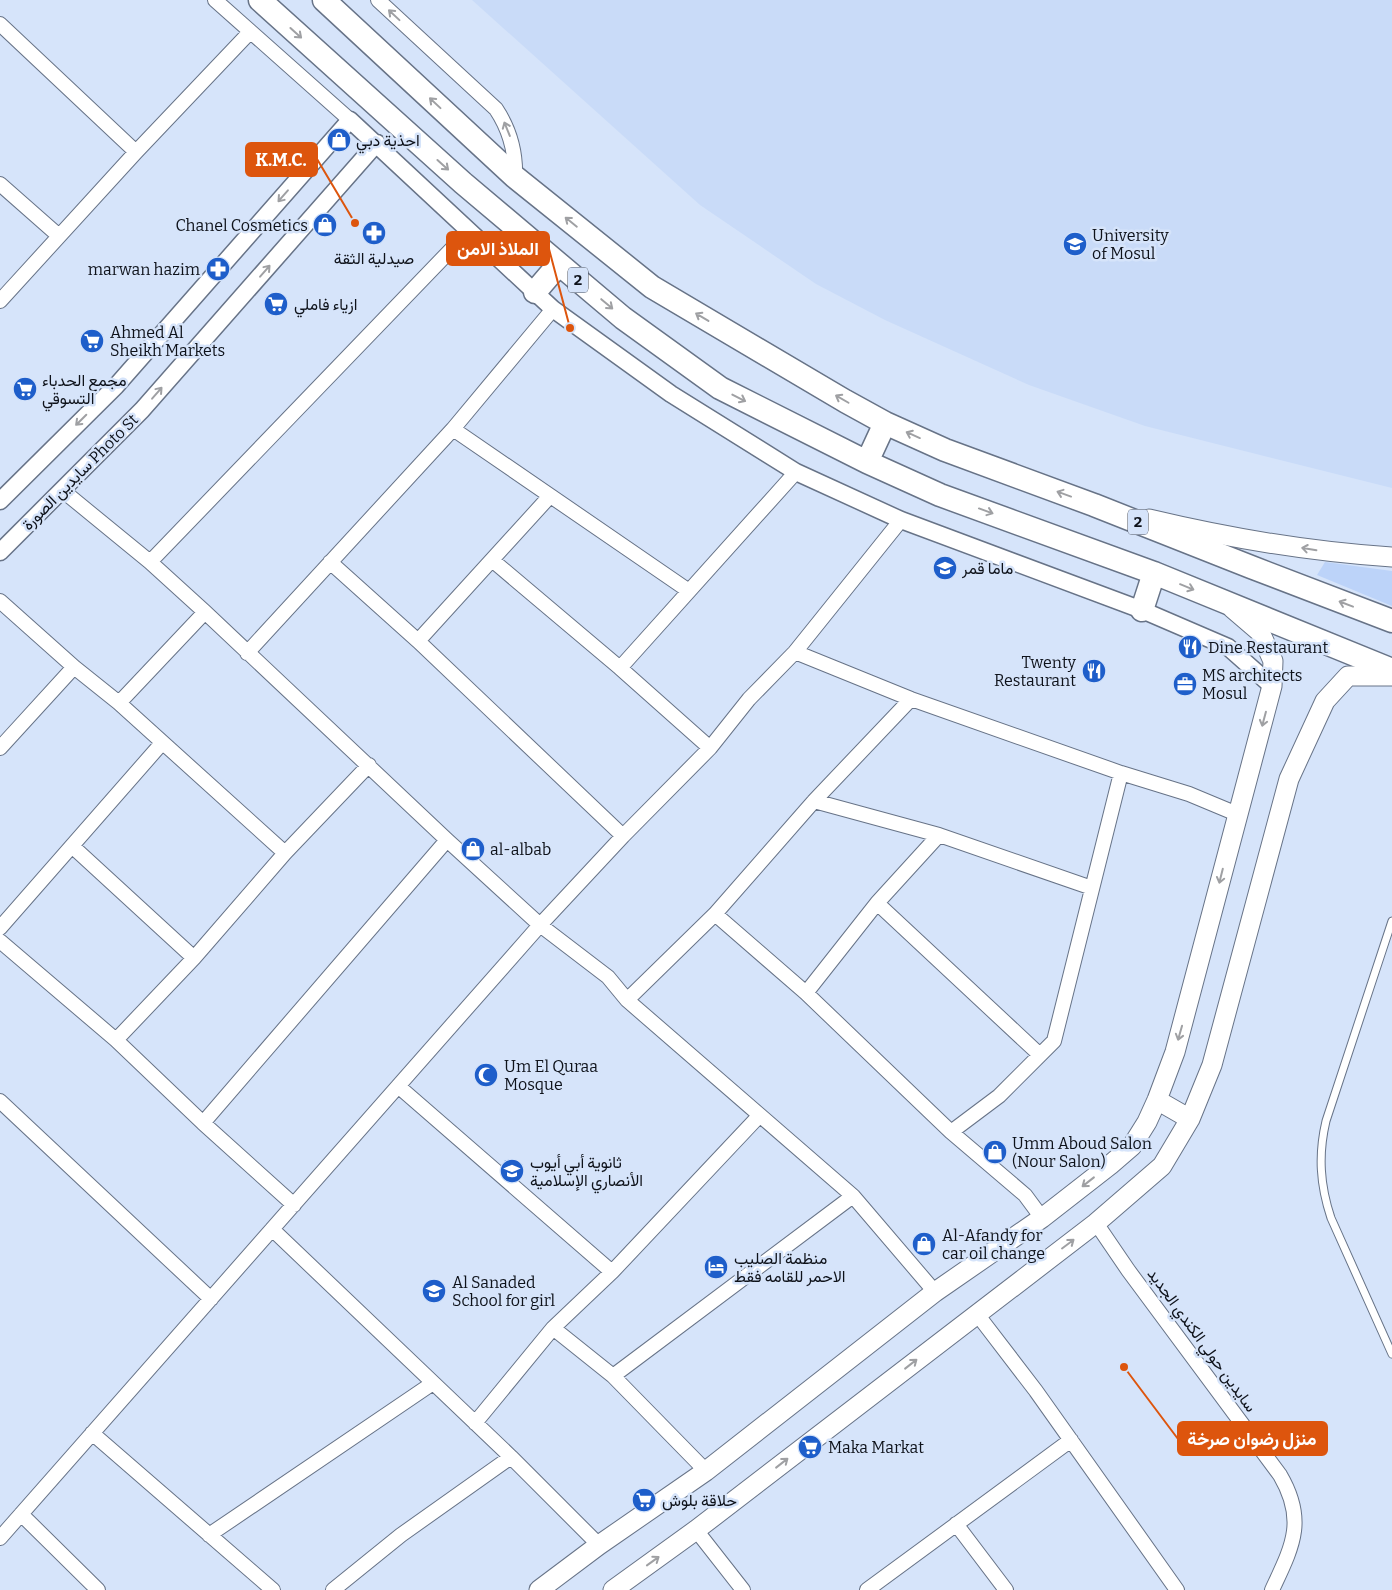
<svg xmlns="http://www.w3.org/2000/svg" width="1392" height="1590" font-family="Bitter,Vazirmatn,serif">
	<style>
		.built { fill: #c9dbf8 }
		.green { fill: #bcd3f9 }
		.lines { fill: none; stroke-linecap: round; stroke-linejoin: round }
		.service-casing { stroke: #677387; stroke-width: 9 }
		.minor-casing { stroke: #677387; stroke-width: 16 }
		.tertiary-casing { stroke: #677387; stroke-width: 19 }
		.secondary-casing { stroke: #677387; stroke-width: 21 }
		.trunk-casing { stroke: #677387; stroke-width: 25 }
		.service { stroke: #fff; stroke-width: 7 }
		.minor { stroke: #fff; stroke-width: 14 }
		.tertiary { stroke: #fff; stroke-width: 16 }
		.secondary { stroke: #fff; stroke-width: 19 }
		.trunk { stroke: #fff; stroke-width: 22 }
		.oneway { stroke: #9fa0a3 }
		.labels { text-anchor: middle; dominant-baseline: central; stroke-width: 5; stroke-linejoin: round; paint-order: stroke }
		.shield { fill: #d6e4fa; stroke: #4a515d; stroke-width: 1 }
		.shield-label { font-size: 15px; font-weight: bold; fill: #0e121a }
		.poi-label { font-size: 16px; fill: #0e121a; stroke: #d6e4fa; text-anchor: start }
		.street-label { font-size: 16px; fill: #0e121a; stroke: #d6e4fa }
		.leader { fill: none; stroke: #dd550d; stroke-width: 2 }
		.callout-dot { fill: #dd550d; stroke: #d6e4fa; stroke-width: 2 }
		.callout { fill: #dd550d; stroke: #dd550d; stroke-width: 2 }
		.callout-label { font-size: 18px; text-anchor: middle; font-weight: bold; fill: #fff }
	</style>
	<rect width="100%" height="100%" fill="#d6e4fa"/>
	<!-- built -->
	<path class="built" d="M472,0h920v488l-247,-62 -116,-41 -144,-65 -69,-36 -116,-79z"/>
	<!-- green -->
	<path class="green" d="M1325,562l67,9v35l-75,-31z"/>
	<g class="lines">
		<!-- service casing -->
		<g class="service-casing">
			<path id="service" d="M1392,921l-66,200c-8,34 -6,64 5,97l61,136"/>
		</g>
		<!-- minor casing -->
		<g class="minor-casing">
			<path id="minor" d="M215,0l135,120
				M378,0l118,109c14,21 20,42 19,68
				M0,24l136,128
				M0,184l59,52
				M0,301l136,-149 114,-120
				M453,429l236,162
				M62,490l88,72 55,50 242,228 93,85 68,52 19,23 226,196 82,96
				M492,560l128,108 90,80
				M150,562l319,-331
				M330,562l88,79 205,195
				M0,601l74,66 45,36 166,150
				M418,641l132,-145
				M795,652l116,47 210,74 68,21 48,20
				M247,653l206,-224 100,-120
				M620,668l176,-196
				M119,703l86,-91
				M0,748l74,-81
				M814,801l125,34 153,53
				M72,846l122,112
				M877,903l163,152
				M715,914l91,79 145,139 74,63 17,23
				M0,928l162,-185
				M0,941l116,99 87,83 91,82
				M806,993l71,-90 62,-68
				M627,1000l88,-86 99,-113 97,-102
				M116,1040l78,-82 91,-105 84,-88
				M398,1086l214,186
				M0,1101l211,198
				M203,1123l244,-283
				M951,1132l48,-36 55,-55 67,-268
				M1096,1223l32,47 152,205c27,46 12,72 -8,115
				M272,1229l239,228 88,88
				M977,1314l59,77 141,199
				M553,1328l60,48 93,95
				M613,1376l240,-180
				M475,1423l78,-95 59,-56 147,-156
				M92,1433l181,157
				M21,1514l77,76
				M956,1524l50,66
				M696,1530l47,60
				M209,1535l224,-152
				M0,1538l540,-613 83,-89 87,-88 39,-49 46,-47 106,-132
				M333,1590l68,-55 110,-78
				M867,1590l204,-150"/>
		</g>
		<!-- tertiary casing -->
		<g class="tertiary-casing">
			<path id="tertiary" d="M0,501l116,-115 234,-266 203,189 118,85 125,78 105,48 241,90 86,37 44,39
				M0,552l142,-142 235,-267"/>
		</g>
		<!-- secondary casing -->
		<g class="secondary-casing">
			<path id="secondary" d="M1149,519c80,19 161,33 243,38
				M1157,1100l33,19
				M539,1590l60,-45 107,-74 229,-179 107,-74 68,-53 22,-19 15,-24 10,-22 18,-48 97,-366 1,-25 -13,-29 -28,-24
				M613,1590l83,-60 400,-307 66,-57 28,-47 22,-54 77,-286 36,-78 23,-25h44"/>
		</g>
		<!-- trunk casing -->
		<g class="trunk-casing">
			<path id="trunk" d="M260,0l203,183 160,135 97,70 147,74 73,33 214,78 238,97
				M324,0l191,177 137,110 193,114 40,22 60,27 149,55 157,62 141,54
				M535,292l24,-28
				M867,462l18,-39
				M1142,610l12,-37"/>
		</g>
		<!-- service -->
		<use href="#service" class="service"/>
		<!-- minor -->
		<use href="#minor" class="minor"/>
		<!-- tertiary -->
		<use href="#tertiary" class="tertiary"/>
		<!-- secondary -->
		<use href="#secondary" class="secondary"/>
		<!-- trunk -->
		<use href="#trunk" class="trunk"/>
	</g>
	<!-- one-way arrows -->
	<defs><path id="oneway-shaft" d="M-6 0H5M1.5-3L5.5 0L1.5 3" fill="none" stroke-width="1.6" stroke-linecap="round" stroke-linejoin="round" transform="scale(1.25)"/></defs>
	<g class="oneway">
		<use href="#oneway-shaft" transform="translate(394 15) rotate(-137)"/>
		<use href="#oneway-shaft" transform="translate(296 33) rotate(42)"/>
		<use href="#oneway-shaft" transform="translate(435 103) rotate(-137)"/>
		<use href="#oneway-shaft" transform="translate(507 129) rotate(-112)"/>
		<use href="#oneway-shaft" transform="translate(443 165) rotate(42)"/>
		<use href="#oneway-shaft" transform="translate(283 196) rotate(131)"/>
		<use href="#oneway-shaft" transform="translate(571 222) rotate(-141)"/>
		<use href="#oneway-shaft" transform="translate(265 271) rotate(-49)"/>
		<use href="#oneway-shaft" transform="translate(607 304) rotate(40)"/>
		<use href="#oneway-shaft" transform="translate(702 317) rotate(-149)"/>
		<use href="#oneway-shaft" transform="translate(157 393) rotate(-49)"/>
		<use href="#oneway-shaft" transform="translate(739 398) rotate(27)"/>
		<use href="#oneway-shaft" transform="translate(842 399) rotate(-150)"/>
		<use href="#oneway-shaft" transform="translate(81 420) rotate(135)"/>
		<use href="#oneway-shaft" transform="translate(913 435) rotate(-156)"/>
		<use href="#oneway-shaft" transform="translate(1064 494) rotate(-160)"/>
		<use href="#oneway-shaft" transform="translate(986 511) rotate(20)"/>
		<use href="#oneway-shaft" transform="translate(1309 549) rotate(-171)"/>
		<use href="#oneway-shaft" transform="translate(1187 587) rotate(22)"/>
		<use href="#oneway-shaft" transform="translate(1346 604) rotate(-159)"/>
		<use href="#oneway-shaft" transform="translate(1264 719) rotate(105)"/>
		<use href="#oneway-shaft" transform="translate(1221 876) rotate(104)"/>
		<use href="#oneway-shaft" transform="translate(1180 1033) rotate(106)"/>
		<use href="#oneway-shaft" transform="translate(1088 1182) rotate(142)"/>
		<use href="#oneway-shaft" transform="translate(1068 1244) rotate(-37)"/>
		<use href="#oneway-shaft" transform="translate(911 1364) rotate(-38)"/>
		<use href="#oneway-shaft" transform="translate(782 1463) rotate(-38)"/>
		<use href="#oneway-shaft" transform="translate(653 1561) rotate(-36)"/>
	</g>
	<!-- icons -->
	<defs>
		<g id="shop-disc" transform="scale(1.25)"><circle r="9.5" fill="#1e5eca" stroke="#d6e4fa"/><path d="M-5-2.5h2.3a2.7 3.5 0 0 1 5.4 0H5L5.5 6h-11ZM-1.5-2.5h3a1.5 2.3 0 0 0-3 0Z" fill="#fff"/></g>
		<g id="pharmacy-disc" transform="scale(1.25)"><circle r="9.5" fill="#1e5eca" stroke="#d6e4fa"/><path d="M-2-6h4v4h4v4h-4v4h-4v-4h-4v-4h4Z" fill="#fff"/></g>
		<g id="university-disc" transform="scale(1.25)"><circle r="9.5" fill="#1e5eca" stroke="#d6e4fa"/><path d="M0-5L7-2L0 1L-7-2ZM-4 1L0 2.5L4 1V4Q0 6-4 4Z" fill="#fff"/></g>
		<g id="supermarket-disc" transform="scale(1.25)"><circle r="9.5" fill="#1e5eca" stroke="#d6e4fa"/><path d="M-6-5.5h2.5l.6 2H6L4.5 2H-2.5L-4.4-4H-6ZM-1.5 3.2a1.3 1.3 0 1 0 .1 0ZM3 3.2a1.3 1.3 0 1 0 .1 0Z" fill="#fff"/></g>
		<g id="school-disc" transform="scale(1.25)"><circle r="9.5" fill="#1e5eca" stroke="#d6e4fa"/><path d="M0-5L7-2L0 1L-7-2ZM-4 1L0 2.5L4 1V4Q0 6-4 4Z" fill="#fff"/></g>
		<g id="restaurant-disc" transform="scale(1.25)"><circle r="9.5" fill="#1e5eca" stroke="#d6e4fa"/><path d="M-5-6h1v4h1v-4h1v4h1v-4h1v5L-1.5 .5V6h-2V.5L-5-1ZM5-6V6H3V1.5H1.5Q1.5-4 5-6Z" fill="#fff"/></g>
		<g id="office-disc" transform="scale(1.25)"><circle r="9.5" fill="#1e5eca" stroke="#d6e4fa"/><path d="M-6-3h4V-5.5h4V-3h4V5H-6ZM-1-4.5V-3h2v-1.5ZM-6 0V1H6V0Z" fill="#fff"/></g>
		<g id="mosque-disc" transform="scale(1.25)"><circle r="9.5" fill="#1e5eca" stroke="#d6e4fa"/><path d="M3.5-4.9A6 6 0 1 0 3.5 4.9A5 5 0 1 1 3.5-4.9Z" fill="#fff"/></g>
		<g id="hotel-disc" transform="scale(1.25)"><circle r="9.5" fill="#1e5eca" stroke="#d6e4fa"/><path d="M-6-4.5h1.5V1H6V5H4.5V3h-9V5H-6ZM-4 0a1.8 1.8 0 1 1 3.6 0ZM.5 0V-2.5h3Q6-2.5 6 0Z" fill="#fff"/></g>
	</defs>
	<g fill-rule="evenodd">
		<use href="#shop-disc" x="339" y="140"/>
		<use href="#shop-disc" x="325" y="225"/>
		<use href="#pharmacy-disc" x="374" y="233"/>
		<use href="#university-disc" x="1075" y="244"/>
		<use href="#pharmacy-disc" x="218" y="269"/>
		<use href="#supermarket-disc" x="276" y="304"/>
		<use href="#supermarket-disc" x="92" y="341"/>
		<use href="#supermarket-disc" x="25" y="389"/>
		<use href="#school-disc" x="945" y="568"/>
		<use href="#restaurant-disc" x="1190" y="647"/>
		<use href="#restaurant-disc" x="1094" y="671"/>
		<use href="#office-disc" x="1185" y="684"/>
		<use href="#shop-disc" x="473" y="849"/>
		<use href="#mosque-disc" x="486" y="1075"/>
		<use href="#shop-disc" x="995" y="1152"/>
		<use href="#school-disc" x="512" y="1171"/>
		<use href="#shop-disc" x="924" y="1244"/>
		<use href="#hotel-disc" x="716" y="1267"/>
		<use href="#school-disc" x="434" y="1291"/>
		<use href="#supermarket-disc" x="810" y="1447"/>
		<use href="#supermarket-disc" x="644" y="1500"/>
	</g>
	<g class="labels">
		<!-- shield labels -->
		<g class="shield">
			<rect x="568" y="267.5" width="20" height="25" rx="4"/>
			<rect x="1128" y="509.5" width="20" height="25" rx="4"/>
		</g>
		<g class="shield-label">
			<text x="578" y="280">2</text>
			<text x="1138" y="522">2</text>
		</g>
		<!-- poi labels -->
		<g class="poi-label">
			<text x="356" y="140">احذية دبي</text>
			<text x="308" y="225" text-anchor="end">Chanel Cosmetics</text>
			<text x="1092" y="235">University<tspan x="1092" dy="18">of Mosul</tspan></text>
			<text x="374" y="258" text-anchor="middle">صيدلية الثقة</text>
			<text x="200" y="269" text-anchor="end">marwan hazim</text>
			<text x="294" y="304">ازياء فاملي</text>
			<text x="110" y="332">Ahmed Al<tspan x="110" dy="18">Sheikh Markets</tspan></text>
			<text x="42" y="380">مجمع الحدباء<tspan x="42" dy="18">التسوقي</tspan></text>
			<text x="962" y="568">ماما قمر</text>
			<text x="1208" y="647">Dine Restaurant</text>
			<text x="1076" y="662" text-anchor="end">Twenty<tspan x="1076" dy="18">Restaurant</tspan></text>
			<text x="1202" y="675">MS architects<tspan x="1202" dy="18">Mosul</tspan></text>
			<text x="490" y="849">al-albab</text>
			<text x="504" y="1066">Um El Quraa<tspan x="504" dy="18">Mosque</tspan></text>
			<text x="1012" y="1143">Umm Aboud Salon<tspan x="1012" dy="18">(Nour Salon)</tspan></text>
			<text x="530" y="1162">ثانوية أبي أيوب<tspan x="530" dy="18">الأنصاري الإسلامية</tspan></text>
			<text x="942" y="1235">Al-Afandy for<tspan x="942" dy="18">car oil change</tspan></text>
			<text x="734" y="1258">منظمة الصليب<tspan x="734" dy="18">الاحمر للقامه فقط</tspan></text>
			<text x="452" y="1282">Al Sanaded<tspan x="452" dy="18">School for girl</tspan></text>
			<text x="828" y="1447">Maka Markat</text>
			<text x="662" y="1500">حلاقة بلوش</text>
		</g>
		<!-- street labels -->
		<g class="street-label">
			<text transform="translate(80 472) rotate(-45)">سايدين الصورة Photo St</text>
			<text transform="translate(1202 1340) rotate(54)">سايدين حولي الكندي الجديد</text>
		</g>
	</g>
	<!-- callouts -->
	<path class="leader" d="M355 223L317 159M570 328L549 249M1124 1367L1178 1439"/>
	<g class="callout-dot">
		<circle cx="355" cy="223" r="5"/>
		<circle cx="570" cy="328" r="5"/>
		<circle cx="1124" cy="1367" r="5"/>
	</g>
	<g class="callout">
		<rect x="246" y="143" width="71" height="33" rx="5"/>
		<rect x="447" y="232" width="102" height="33" rx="5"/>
		<rect x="1178" y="1422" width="149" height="33" rx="5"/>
	</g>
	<g class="callout-label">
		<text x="281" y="166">K.M.C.</text>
		<text x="498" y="255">الملاذ الامن</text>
		<text x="1252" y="1445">منزل رضوان صرخة</text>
	</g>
</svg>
